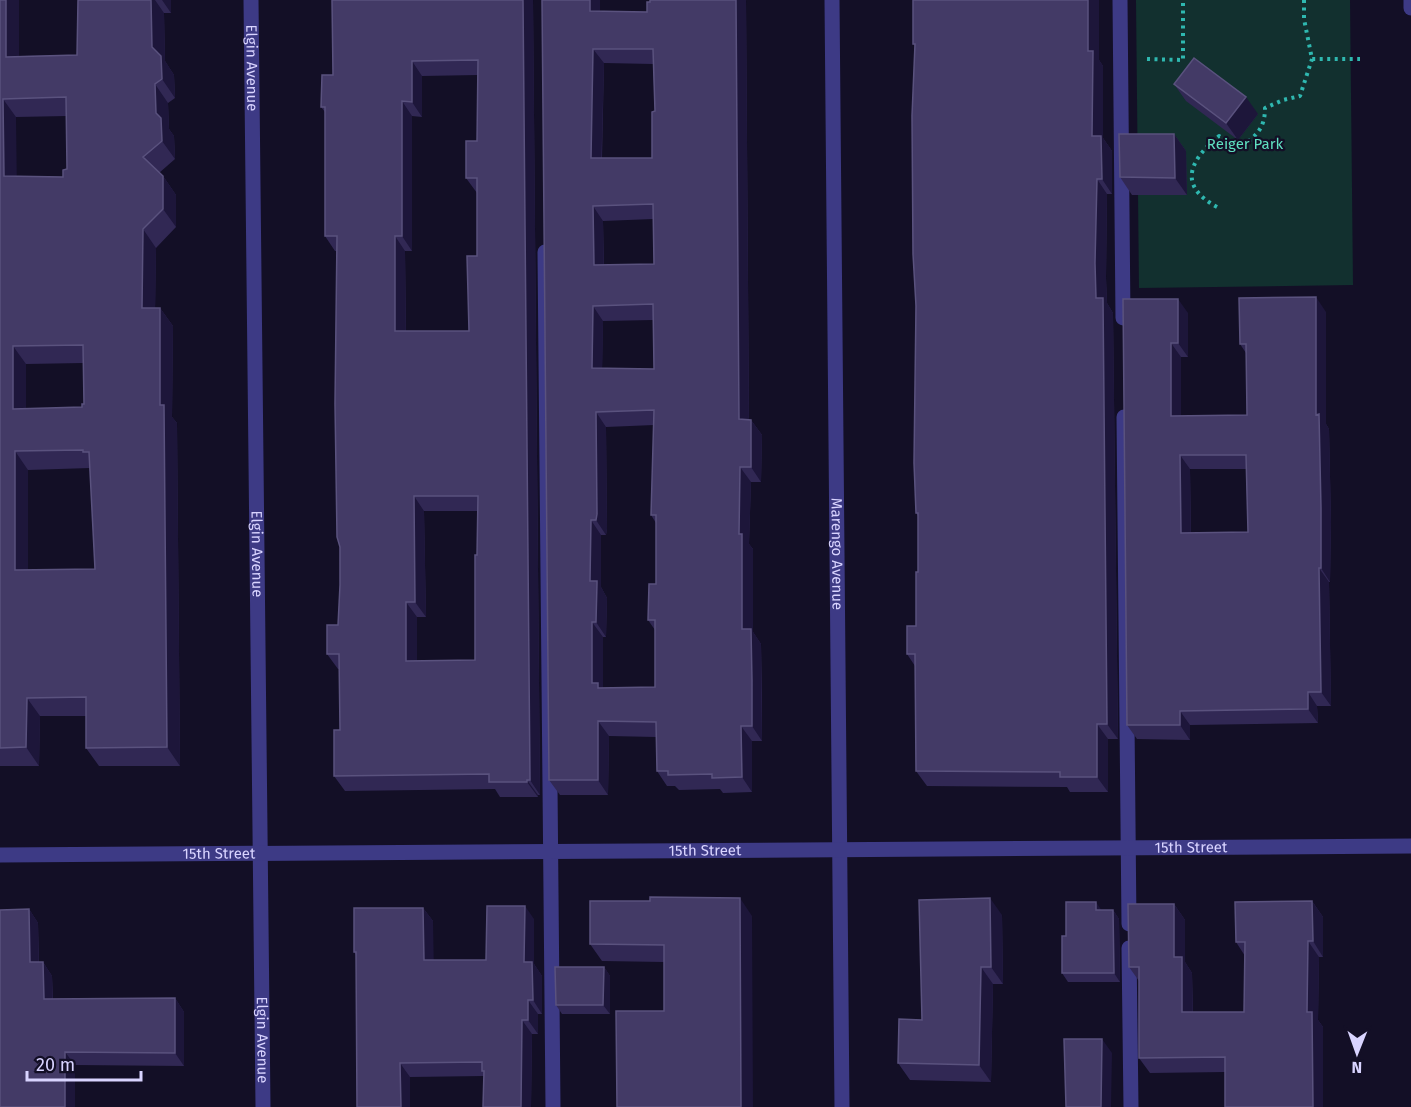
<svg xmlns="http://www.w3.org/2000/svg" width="1411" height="1107" font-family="'Fira Sans',sans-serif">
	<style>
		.green { fill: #12302f }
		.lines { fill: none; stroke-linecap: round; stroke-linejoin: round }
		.path { stroke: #2fb8b0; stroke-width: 4; stroke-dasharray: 3 4.5; stroke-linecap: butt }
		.lane { stroke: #3d3a85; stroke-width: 15 }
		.street { stroke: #3d3a85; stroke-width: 15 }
		.wall { fill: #312854; fill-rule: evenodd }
		.shaded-wall { fill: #1d163a }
		.building { fill: #433a66; stroke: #5a527e; stroke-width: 1.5; fill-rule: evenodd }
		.labels { text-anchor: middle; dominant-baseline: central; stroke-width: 4.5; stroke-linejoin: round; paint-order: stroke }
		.street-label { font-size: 15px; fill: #d9d4ff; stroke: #130f26 }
		.park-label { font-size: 15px; fill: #5fe0c0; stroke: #130f26 }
	</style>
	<rect width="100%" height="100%" fill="#130f26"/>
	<!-- green -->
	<path class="green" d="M1136,0h214l3,285 -214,3z"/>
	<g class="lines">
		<!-- path -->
		<path class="path" d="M1304,0v19l8,40h48
			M1147,59l36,1v-60
			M1217,207c-41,-22 -26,-48 2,-71l20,13c16,-13 26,-19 26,-41l18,-8 17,-4 12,-37"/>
		<!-- lane -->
		<path class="lane" d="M1120,0l3,318
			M545,252l8,855
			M1124,417l5,507
			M1129,948l2,159"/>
		<!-- street -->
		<g class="street">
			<path id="s1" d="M251,0l12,1107"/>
			<path id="s2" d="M832,0l10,1107"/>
			<path d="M1411,0v8"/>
			<path id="s3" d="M0,855l1411,-9"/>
		</g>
	</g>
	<!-- wall -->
	<path class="wall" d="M0,0l19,56 58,-1 1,-55h93v13h-7l1,48 9,14 1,23 -7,5 1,26 5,7 1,23 -16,14 4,3 13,19v32l-20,21 -1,60h5l13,18 -1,91 5,6 3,343h-81l-13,-18v-32h-46l-1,50h-39zM67,116v53l-4,8 -47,-1v-59zM83,363l1,41 -2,3 -56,2v-45zM90,468l5,101 -67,1v-100z
		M332,0h201l7,795h-2v2h-38l-5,-8 -150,2 -11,-15 6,-46v-61h-2l-11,-15 11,-29 2,-40 -3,-334h-2l-10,-15v-124l-4,-5 12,-32zM478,75l-1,66 -11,37 11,15v63l-8,75h-63l-1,-80h7v-135l10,1v-41zM424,511h54l-3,149 -58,1v-44h9z
		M542,0h58v11l47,1 3,-12h96l3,420h2l11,15 -1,47h-10l-2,62 4,5v83l8,12 1,51v46h-10v51l-29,1 -3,-4 -41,1 -4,-4h-8l-10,-15 -1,-34 -47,-1 -1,59h-48l-11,-15zM604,63l49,1 2,47 -3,47h-50zM653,219l1,45 -50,1 -1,-44zM653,320l1,49 -52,-1 1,-47zM654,425l-3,90 5,8v61l-8,36 7,10v57l-52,1v-51h3l1,-39 -6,-11v-52h5l1,-6 -1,-102z
		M913,44l186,16 4,6v72l9,13v43h-5l-1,84 1,25 6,10 5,426h-10v53h-38l-3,-5 -140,-1 -11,-15 -1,-105 -8,-12 9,-28 2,-54v-56l-2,-3 -1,-467z
		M1174,84l84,30 -20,26 -52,-39z
		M1174,134l12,17 1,44h-55l-12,-18z
		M1123,299l65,14v44h-7v59l66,-1 -1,-62 -6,-9 86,-32v112l3,5 2,93 -1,60h-1l2,124h-14l1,17 -128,2v15l-53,-1 -10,-14zM1190,469h56l2,63 -57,1z
		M1312,901l11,16v40h-4l-1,63 5,7v80h-98v-35l-75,1 -11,-15v-77l-10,-14 45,-63 11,16v42l7,11 1,39h51l1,-56 -9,-14z
		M423,908l10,13v39h53l48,-41v45l8,12v38h-4v20h-6l-1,73h-48l1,-31 -74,1v30l-54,-152 -2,-3z
		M29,909l9,14 1,39h4l9,14 1,23 122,-1 9,14v54l-109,-1 -75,42z
		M1102,910h11l6,9 1,63h-52l-6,-9 4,-37z
		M1002,915l1,69h-10l-2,98 -81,-2 -12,-17 24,-43z
		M752,916l-88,46 -62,-1 -12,-17z
		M604,967l6,9v38h-48l-6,-9z"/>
	<!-- shaded-wall -->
	<path class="shaded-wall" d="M6,0h13v75l-13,-18z
		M151,0h4l9,13 1,48 9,14 1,23 -13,-19 -10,-32z
		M162,0h9v13z
		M523,0h10l7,795 -10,-15z
		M590,0h10v26l-10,-15z
		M736,0h10l3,434 -10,-15z
		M1088,0h11v60l4,6v72l9,13v43l-10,-15 -10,-43 -4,-85z
		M593,49l11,14 -3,110 -10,-15z
		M412,61l10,15v41l-10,-15z
		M155,84l13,19 1,26 5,7 1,23 -13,-18 -6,-28z
		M1246,97l12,17 -20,26 -12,-17z
		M3,99l13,18 1,78 -13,-19z
		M402,101l10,15v135l-10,-15z
		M1174,134l12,17 1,44 -12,-17z
		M163,176l13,19v32l-13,-18z
		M1097,179l10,15 -1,84 1,25 6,10 5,426 -11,-15 -12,-461z
		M593,206l10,15 1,59 -10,-15z
		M143,229l13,19 -1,79 -13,-19z
		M395,236l10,15 1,95 -11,-15z
		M1316,297l10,15v112l3,5 2,93 -1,60 -9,-14 -5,-153z
		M1178,299l10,14v44l-10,-14z
		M593,306l10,15 -1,62 -10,-15z
		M160,308l13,18 -1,91 5,6 3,343 -13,-19 -7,-342z
		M1171,343l10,14v73l-10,-14z
		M13,346l13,18v63l-13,-18z
		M596,412l10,15 1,102 -1,6 -10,-15z
		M751,420l11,15 -1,47 -10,-15z
		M15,451l13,19v119l-13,-19z
		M1180,455l10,14 1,78 -10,-14z
		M740,467l11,15 -2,62 4,5v83l8,12 1,97 -10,-15 -10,-97 -3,-95z
		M414,496l10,15 2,106 -11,-15z
		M591,520l10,15v52l6,11 -1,39 -10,-15 -6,-41z
		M1319,568l10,14 2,124 -10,-14z
		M406,602l11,15v59l-11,-15z
		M592,622l11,15v53l-11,-7z
		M1308,692l9,14 1,17 -10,-14z
		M27,698l13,18 -1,50 -13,-19z
		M1180,711l10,14v15l-10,-15z
		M598,721l11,15 -1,59 -10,-15z
		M1097,724l11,15v53l-11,-15z
		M741,726l11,15v51l-10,-15z
		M527,780l11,15v2l-11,-15z
		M740,898l12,18 1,191h-12z
		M990,898l12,17 1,69 -12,-17z
		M1312,901l11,16v40l-10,-16z
		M1096,902l6,9 -6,-1z
		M1174,904l11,16v42l7,11 1,54 -11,-15 -8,-55z
		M525,906l9,13v45l8,12v38l-9,-14 -9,-38z
		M423,908l10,13 1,53 -10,-14z
		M29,909l9,14 1,53 -9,-14z
		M1113,910l6,9 1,63 -6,-9z
		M1308,941l11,16 -1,63 5,7v80h-10l-6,-95z
		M43,962l9,14 1,36 -9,-13z
		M604,967l6,9v38l-7,-9z
		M981,967l12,17 -2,98 -12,-17z
		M175,998l9,14v54l-9,-13z
		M528,1000l10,14v20l-10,-14z
		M522,1020l10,14 -1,73h-10z
		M1102,1039l10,14 -1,54h-10z
		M65,1052l10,13v42h-10z
		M400,1063l10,14v30h-9z"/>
	<!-- building -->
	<path class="building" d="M0,0h6v57l71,-2 1,-55h73l1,47 9,9 1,23 -7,5 1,29 5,5 1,23 -19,16 20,19v33l-20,20 -1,79h18v97h4l3,342 -81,1v-51l-59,1 -1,49 -26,1zM66,97l1,72 -4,1v7l-59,-1 -1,-77zM83,345l1,59h-2v3l-69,2v-63zM83,450v2h6l6,117 -80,1v-119z
		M332,0h191l7,780h-3v2h-38v-8l-155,2v-46h6l-1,-76h-12v-29h11l2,-40v-38l-3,-10 -2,-133 2,-168h-12v-129h-4l1,-32h11zM478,60l-1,81h-11v37h11v78h-10l2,75h-74v-95h7v-135l10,1v-41zM414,496h64l-1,59h-2v105l-69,1v-59h9z
		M542,0h48v11l57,1v-10h3v-2h86l3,419 12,1v47h-11l-1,67h3v95h9l1,51v46h-11l1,51 -30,1v-4l-44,1v-4h-11l-1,-49 -58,-1v59h-49zM593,49h60l2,62 -3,1v46h-61zM653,204l1,60 -60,1 -1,-59zM653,304l1,65 -62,-1 1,-62zM654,410l-3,105h5v69h-7l-1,36h7v67l-57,1v-5h-6v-61h4l1,-39v-2h-7l1,-61h5l1,-6 -1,-102z
		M913,0h175v51h5l-1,85h9l1,43h-5l-2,84 1,35h7l4,426h-10v53h-37v-5l-144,-1 -1,-117h-8v-28h9v-54h2v-59h-2l-2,-50 2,-157 -3,-52 -1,-138 3,-72h-2z
		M1194,58l52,39 -20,26 -52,-39z
		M1119,134h55l1,44 -55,-1z
		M1316,297v118l3,-1 2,94v60h-2l2,124h-13v17l-128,2v14h-53l-4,-426h55v44h-7v73l76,-1 -1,-71h-6l-1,-46zM1180,455h66l2,77 -67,1z
		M650,897l90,1 1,209h-124l-1,-96h48v-66l-74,-1v-43h60z
		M990,898l1,69h-10l-2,98 -81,-2 1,-44 23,1 -3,-120z
		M1312,901l1,40h-5l-1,71h5l1,95h-88v-50l-86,1v-91h-10l-1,-63h46v53h8v55h62l1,-70h-9l-1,-40z
		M1066,902h30v8h17l1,63h-52v-37h4z
		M487,906h38l-1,56h8l1,38h-5v20h-6l-1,87h-38l1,-36h-2v-9l-82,1 1,44h-44l-1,-155h-2v-44h69l1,52h62z
		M29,909l1,53h13l1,37 131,-1v55l-110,-1v55h-65v-197z
		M555,967h49l-1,38h-47z
		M1064,1039h38l-1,68h-35z"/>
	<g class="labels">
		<!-- street labels -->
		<g class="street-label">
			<text stroke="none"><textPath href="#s1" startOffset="68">Elgin Avenue</textPath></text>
			<text stroke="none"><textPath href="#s1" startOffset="554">Elgin Avenue</textPath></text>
			<text stroke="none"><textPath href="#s2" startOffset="554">Marengo Avenue</textPath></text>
			<text stroke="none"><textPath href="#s3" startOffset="1191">15th Street</textPath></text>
			<text stroke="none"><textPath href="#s3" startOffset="705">15th Street</textPath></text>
			<text stroke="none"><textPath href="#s3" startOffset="219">15th Street</textPath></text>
			<text stroke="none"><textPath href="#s1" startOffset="1040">Elgin Avenue</textPath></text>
		</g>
		<!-- park labels -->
		<g class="park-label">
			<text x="1245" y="144">Reiger Park</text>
		</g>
	</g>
	<!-- north arrow -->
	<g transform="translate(1357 1053) rotate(181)" stroke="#130f26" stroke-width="4.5" paint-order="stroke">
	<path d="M0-4.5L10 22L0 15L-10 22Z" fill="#d9d4ff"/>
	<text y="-9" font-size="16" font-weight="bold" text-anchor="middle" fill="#d9d4ff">N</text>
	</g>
	<!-- scale -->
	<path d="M27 1071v9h114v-9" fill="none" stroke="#d9d4ff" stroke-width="3"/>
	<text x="36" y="1071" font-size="18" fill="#d9d4ff" stroke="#130f26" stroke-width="4.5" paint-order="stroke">20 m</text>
</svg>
